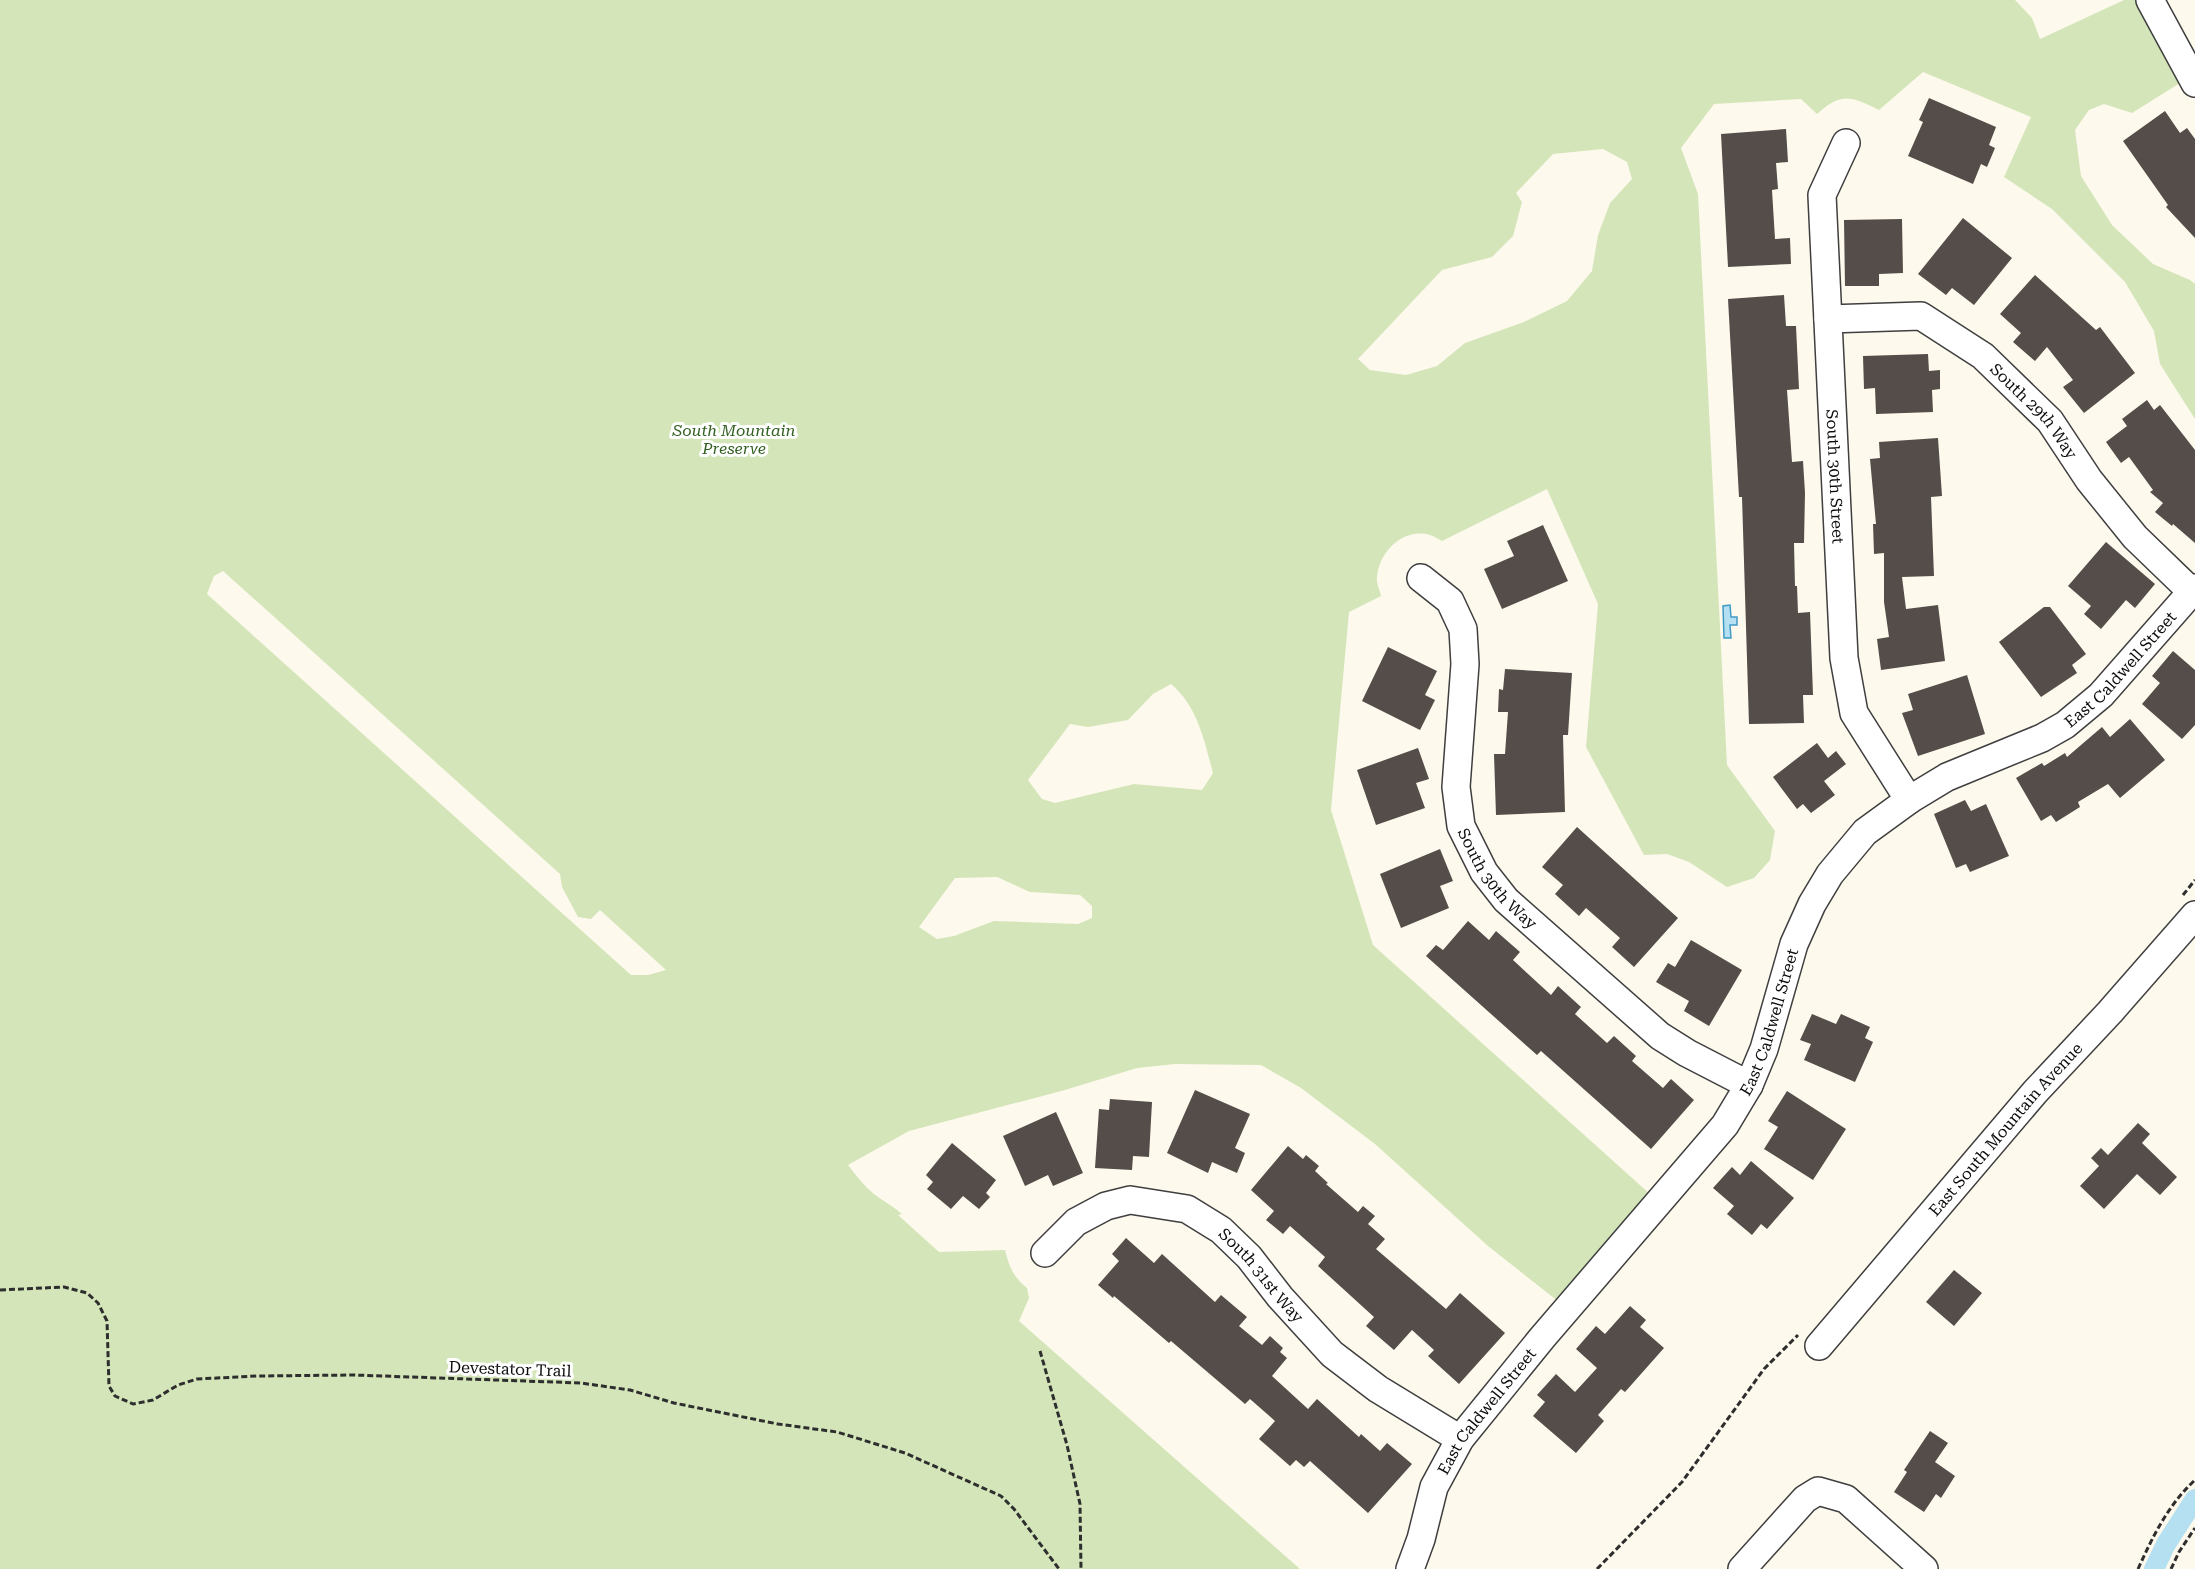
<svg xmlns="http://www.w3.org/2000/svg" width="2195" height="1569" font-family="'Roboto Serif',serif">
	<style>
		.green { fill: #d4e6b9; fill-rule: evenodd }
		.water { fill: #b4e0f2; stroke: #3f9bc5; stroke-width: 1.5 }
		.lines { fill: none; stroke-linecap: round; stroke-linejoin: round }
		.canal { stroke: #b4e0f2; stroke-width: 20 }
		.building { fill: #544d49 }
		.minor-casing { stroke: #3f3f3f; stroke-width: 30 }
		.path { stroke: #2e2e2e; stroke-width: 3; stroke-dasharray: 6 3; stroke-linecap: butt }
		.minor { stroke: #fff; stroke-width: 27 }
		.labels { text-anchor: middle; dominant-baseline: central; stroke-width: 6; stroke-linejoin: round; paint-order: stroke }
		.street-label { font-size: 16px; fill: #0c0c0c; stroke: #fff }
		.park-label { font-size: 16px; font-style: italic; fill: #336021; stroke: #fff }
	</style>
	<rect width="100%" height="100%" fill="#fef9ed"/>
	<!-- green -->
	<path class="green" d="M0,0h2015l17,18 8,21 84,-39h11l21,41 24,42 -48,30 -28,-9 -15,6 -14,20 6,46 31,49 41,39 37,16 5,4v135l-35,-55 -6,-33 -29,-49 -73,-73 -48,-32 27,-60 -108,-45 -44,38c-28,-14 -38,-18 -62,4l-16,-15 -87,5 -33,44 17,46 29,571 48,66 -5,29 -16,18 -27,9 -38,-25 -22,-8 -23,1 -58,-108 12,-143 -51,-115 -105,52c-4,-2 -8,-5 -12,-6 -27,-8 -51,17 -53,42 -1,6 3,13 4,19l-32,16 -18,198 42,135 278,250 -92,107 -71,-56 -113,-102 -74,-56 -40,-23 -86,-1 -38,4 -72,22 -156,41 -61,34c8,10 16,21 26,29 9,7 19,12 28,20l-4,1 41,37 66,-2c4,16 8,27 22,38l2,10 -10,23 281,248h-1300zM1603,149l24,13 5,17 -22,24 -12,32 -6,36 -25,30 -43,21 -59,21 -28,23 -31,9 -36,-5 -12,-11 84,-89 50,-13 21,-21 9,-34 -6,-9 37,-39zM223,571l337,303 2,13 16,30 13,2 9,-9 66,60 -18,5h-17l-424,-381 7,-18zM1171,684c27,23 33,56 42,89l-11,17 -68,-6 -79,19 -13,-4 -14,-19 42,-56 18,3 40,-7 25,-26zM997,877l33,15 50,3 12,11v12l-14,6 -84,-3 -40,15 -17,3 -18,-12 36,-49z"/>
	<!-- water -->
	<path class="water" d="M1730,605l1,12h6v8h-7l1,13h-7l-1,-32z"/>
	<g class="lines">
		<!-- canal -->
		<path class="canal" d="M2154,1569l12,-25 29,-45"/>
	</g>
	<!-- building -->
	<path class="building" d="M1929,98l67,29 -7,18 6,3 -8,19 -6,-3 -8,20 -65,-28 15,-34 -4,-2z
		M2165,111l15,22 7,-5 8,11v99l-29,-31 2,-2 -45,-64z
		M1786,129l2,33 -12,1 2,26 -6,1 3,49 15,-1 1,26 -63,3 -7,-133z
		M1963,218l49,40 -38,47 -22,-17 -6,7 -28,-21z
		M1902,219l1,54 -24,1v12h-34l-1,-66z
		M2035,275l61,55 4,-3 35,46 -51,40 -21,-26 10,-7 -26,-33 -12,14 -22,-19 8,-9 -21,-19z
		M1784,295l2,31h10l3,63 -12,1 5,72 11,-1 2,32 -1,50h-10l1,43h2l1,27 12,-1 3,83h-10l1,28 -55,1 -7,-227h-3l-11,-198z
		M1928,354l1,17 11,-1v19l-8,1 1,22 -57,2 -1,-26 -11,1 -1,-33z
		M2147,400l7,10 6,-5 35,45v93l-22,-19 -1,2 -17,-14 8,-9 -13,-11 3,-2 -24,-33 -8,6 -15,-21 21,-16 -5,-7z
		M1938,438l4,58 -11,1 3,79 -32,1 4,32 32,-4 7,56 -64,9 -4,-31 12,-2 -5,-35v-49l-10,1 -1,-30h3l-6,-65 10,-1 -1,-16z
		M1543,525l25,56 -66,28 -18,-40 30,-13 -7,-15z
		M2106,542l49,42 -20,24 -9,-8 -25,29 -17,-15 7,-8 -23,-20z
		M2044,607h6l36,47 -14,11 5,8 -36,24 -42,-55z
		M1388,647l49,24 -12,24 10,5 -15,30 -58,-29z
		M2173,651l22,19v55l-13,14 -40,-35 18,-21 -8,-7z
		M1505,669l67,4 -4,62h-5l2,77 -69,3 -2,-61h11l3,-42h-10l1,-23 4,1z
		M1967,675l18,59 -67,22 -16,-43 11,-3 -5,-16z
		M2130,719l35,41 -45,38 -12,-14 -30,18 2,5 -24,15 -5,-7 -10,6 -25,-43 26,-15 2,3 21,-13 2,4 35,-30 8,10z
		M1817,743l11,15 8,-7 10,13 -22,17 11,14 -24,18 -8,-9 -6,5 -24,-32z
		M1418,748l11,31 -13,4 9,25 -49,17 -19,-55z
		M1965,800l6,11 15,-7 23,52 -39,16 -4,-8 -10,4 -22,-54z
		M1577,827l101,91 -44,49 -22,-20 8,-9 -34,-30 -7,8 -24,-22 8,-9 -21,-18z
		M1440,849l13,32 -13,5 9,22 -48,20 -21,-54z
		M1468,921l21,19 7,-9 24,21 -7,8 38,35 7,-9 23,21 -6,7 32,29 7,-7 22,20 -4,5 31,27 8,-9 23,21 -43,49 -110,-98 -4,4 -111,-99 10,-11 7,5z
		M1691,940l51,30 -33,56 -25,-15 5,-10 -33,-19 12,-19 7,4z
		M1812,1014l24,10 5,-10 29,13 -5,11 8,4 -18,40 -51,-22 7,-16 -11,-4z
		M1195,1090l55,24 -15,34 10,5 -8,20 -25,-11 -4,11 -41,-20z
		M1787,1091l59,38 -33,51 -49,-31 14,-22 -10,-6z
		M1110,1099l42,3 -3,55 -16,-1 -1,14 -37,-2 4,-59 10,1z
		M1056,1112l27,61 -30,13 -5,-11 -23,11 -22,-50z
		M2138,1123l12,11 -8,9 35,34 -17,18 -23,-21 -33,35 -24,-23 19,-20 -8,-8 10,-10 7,7z
		M952,1143l44,37 -10,13 4,4 -11,12 -16,-13 -12,13 -24,-20 6,-7 -7,-7z
		M1288,1146l15,13 3,-4 13,11 -4,5 13,12 -2,1 32,28 5,-6 12,10 -7,8 17,15 -9,10 70,60 14,-16 45,40 -46,51 -31,-28 6,-6 -22,-20 -18,20 -28,-24 8,-9 -56,-51 7,-9 -35,-31 -7,8 -17,-14 8,-9 -23,-21z
		M1751,1161l43,37 -27,31 -6,-5 -9,11 -25,-21 7,-8 -21,-18 19,-21 8,8z
		M1126,1238l28,25 8,-9 53,48 6,-7 26,22 -8,9 23,19 8,-9 13,12 -3,4 7,6 -15,18 36,33 9,-10 42,38 2,-3 19,17 7,-8 25,21 -44,49 -58,-52 -6,6 -8,-7 -6,6 -31,-27 16,-18 -25,-22 -5,5 -74,-63 -2,2 -55,-47 -1,2 -15,-13 21,-24 -7,-7z
		M1954,1270l28,23 -28,33 -28,-24z
		M1630,1306l16,14 -6,7 24,21 -39,44 -4,-3 -23,26 6,6 -28,32 -43,-37 12,-14 -8,-7 19,-21 19,18 22,-24 -21,-19 20,-23 9,8z
		M1930,1431l18,12 -13,19 20,14 -14,22 -5,-4 -12,18 -30,-20 13,-20 -3,-2z"/>
	<g class="lines">
		<!-- minor casing -->
		<g class="minor-casing">
			<g id="minor">
				<path d="M2150,0l45,83"/>
				<path id="s1" d="M1846,143l-24,52 22,463 10,55 55,87"/>
				<path id="s2" d="M1828,319l93,-3 62,40 67,65 39,59 46,57 57,55"/>
				<path id="s3" d="M1421,578l29,23 13,28 2,35 -9,123 5,39 23,46 22,28 154,136 27,17 62,32"/>
				<path id="s4" d="M1045,1253l31,-31 30,-16 24,-6 57,9 34,21 28,27 31,40 52,57 46,35 82,50"/>
				<path id="s5" d="M1819,1346l216,-254 75,-80 85,-97"/>
				<path id="s6" d="M1410,1569l11,-30 13,-52 26,-48 82,-101 183,-213 24,-40 15,-36 30,-105 18,-40 18,-30 35,-42 44,-32 38,-23 95,-39 23,-13 36,-30 94,-107"/>
				<path d="M1742,1569l63,-70 13,-8 28,8 78,70"/>
			</g>
		</g>
		<!-- path -->
		<path class="path" d="M2183,895l12,-15
			M0,1290l64,-3 23,6 11,10 9,18 2,65 6,10 18,8 20,-4 25,-15 19,-6 60,-3 97,-1 227,8 49,7 44,13 104,21 59,8 68,21 96,43 13,13 45,60
			M1040,1351l27,94 13,59 1,65
			M1597,1569l85,-87 82,-113 34,-34
			M2138,1569c15,-33 30,-64 57,-89
			M2171,1569l8,-17 16,-24"/>
		<!-- minor -->
		<use href="#minor" class="minor"/>
	</g>
	<g class="labels">
		<!-- street labels -->
		<g class="street-label">
			<text stroke="none"><textPath href="#s2" startOffset="242">South 29th Way</textPath></text>
			<text stroke="none"><textPath href="#s1" startOffset="339">South 30th Street</textPath></text>
			<text stroke="none"><textPath href="#s6" startOffset="1186">East Caldwell Street</textPath></text>
			<text stroke="none"><textPath href="#s3" startOffset="330">South 30th Way</textPath></text>
			<text stroke="none"><textPath href="#s6" startOffset="664">East Caldwell Street</textPath></text>
			<text stroke="none"><textPath href="#s5" startOffset="286">East South Mountain Avenue</textPath></text>
			<text stroke="none"><textPath href="#s4" startOffset="261">South 31st Way</textPath></text>
			<text transform="translate(510 1369) rotate(2)">Devestator Trail</text>
			<text stroke="none"><textPath href="#s6" startOffset="178">East Caldwell Street</textPath></text>
		</g>
		<!-- park labels -->
		<g class="park-label">
			<text x="734" y="430">South Mountain<tspan x="734" dy="18">Preserve</tspan></text>
		</g>
	</g>
</svg>
